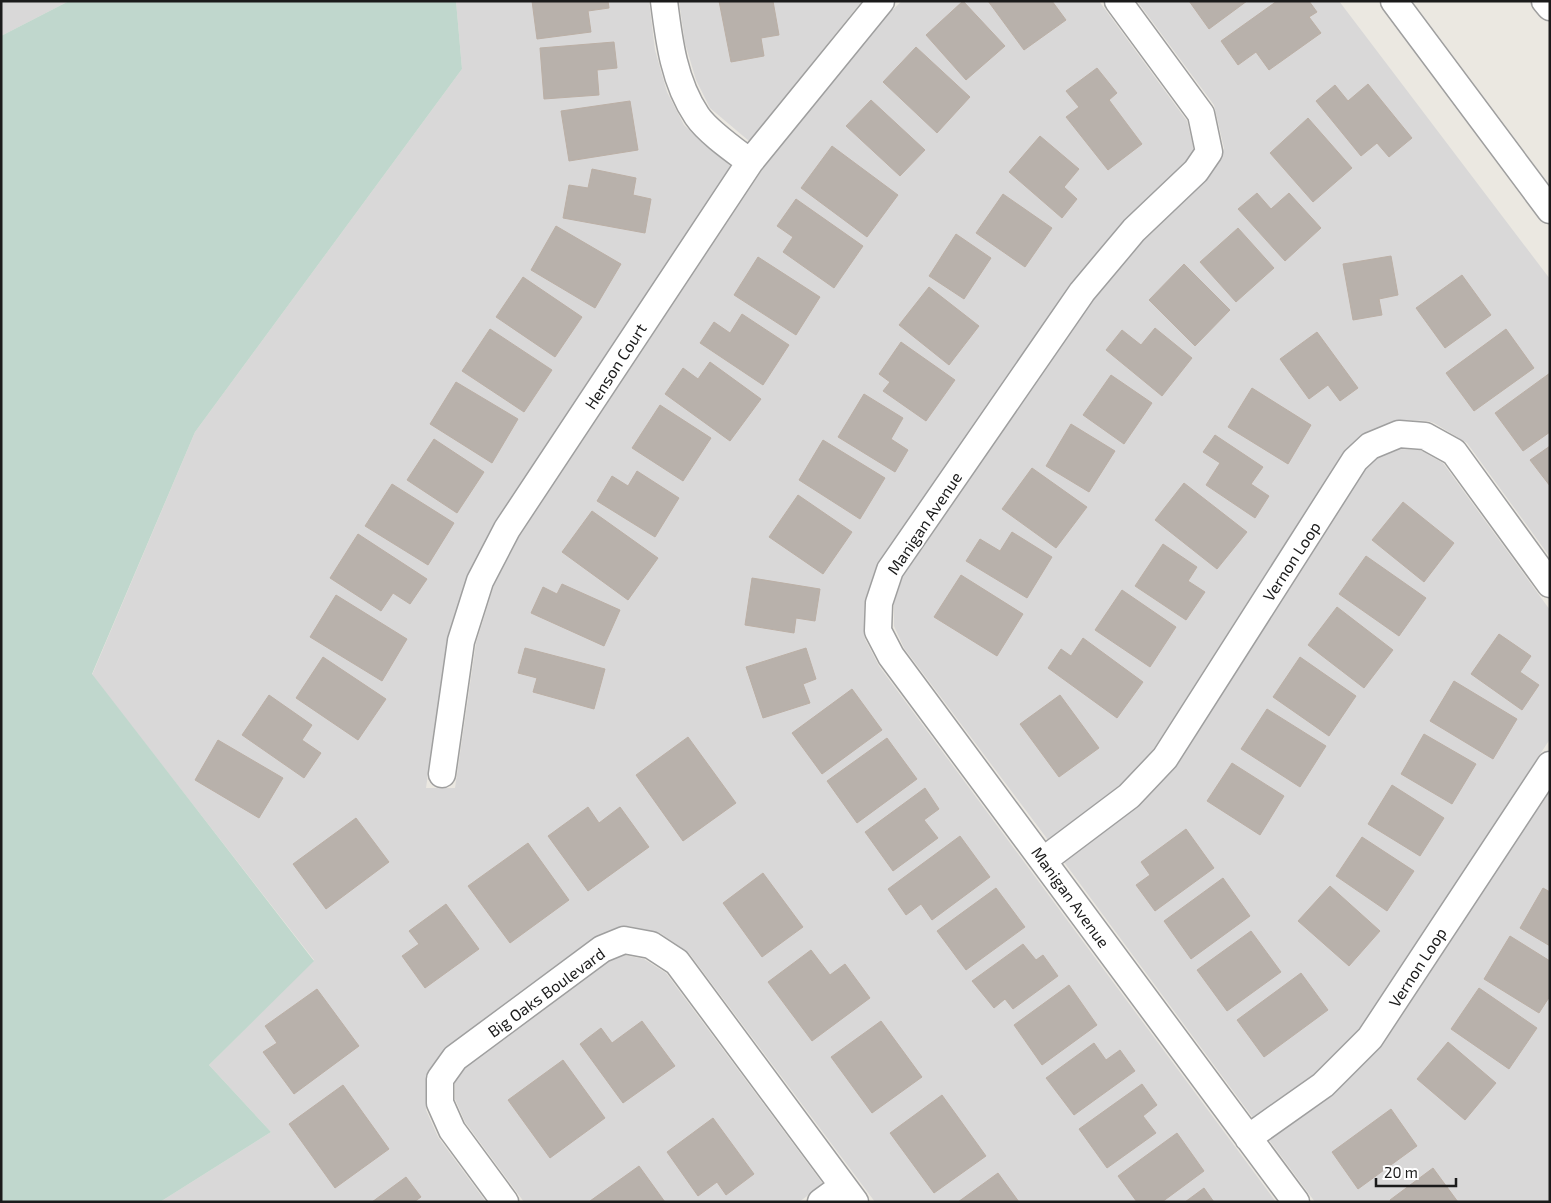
<svg xmlns="http://www.w3.org/2000/svg" width="1551" height="1203" font-family="'Exo 2',sans-serif">
	<style>
		.residential { fill: #d9d8d8 }
		.wetland { fill: #c0d7cd }
		.building { fill: #b8b1ab; stroke: #bbafa5 }
		.lines { fill: none; stroke-linecap: round; stroke-linejoin: round }
		.minor-casing { stroke: #9f9f9f; stroke-width: 29 }
		.minor { stroke: #fff; stroke-width: 26 }
		.labels { text-anchor: middle; dominant-baseline: central; stroke-width: 4; stroke-linejoin: round; paint-order: stroke }
		.street-label { font-size: 16px; fill: #1b1b1b; stroke: #fff }
	</style>
	<rect width="100%" height="100%" fill="#ebe8e1"/>
	<!-- residential -->
	<path class="residential" d="M1,1h68l-68,35z
		M456,1h193l6,49 12,42 17,33 24,23 23,18 -236,356 -28,54 -20,65 -21,147h29l21,-145 18,-58 26,-50 242,-365 124,-154 16,-15h197l88,120 7,29 -9,13 -62,60 -53,62 -192,279 -13,36 -1,33 1,6 14,27 397,536h-401l-186,-249 -29,-20 -31,-7 -10,1 -21,9 -151,111 -18,25 -3,8v30l12,27 48,65h-326l111,-70 -62,-67 105,-105 -222,-285 103,-243 267,-363z
		M679,1h183l-113,140 -39,-33 -14,-28 -11,-37z
		M1137,1h202l211,278v278l-83,-114 -33,-20 -6,-2 -27,-1 -36,13 -20,17 -192,300 -34,36 -71,54 -144,-192 -10,-22v-23l9,-27 191,-277 50,-59 62,-59 15,-23 3,-10 -10,-43z
		M1399,449l21,1 23,13 107,147v129l-191,291 -45,44 -61,44 -189,-256 73,-55 41,-43 188,-296 11,-10z
		M1550,790v412h-235l-46,-62 63,-46 51,-50z
		M624,955l20,4 22,14 157,211 -24,18h-275l-59,-80 -10,-23v-17l11,-15 143,-106z"/>
	<!-- wetland -->
	<path class="wetland" d="M69,1h387l6,68 -267,363 -103,242 222,287 -105,104 62,67 -111,70h-159v-1166z"/>
	<!-- building -->
	<path class="building" d="M532,1h76l1,7 -21,3 3,21 -54,7z
		M719,1h54l6,34 -18,3 3,18 -33,6z
		M963,1l42,45 -39,34 -40,-45z
		M988,1h64l14,19 -42,30z
		M1189,1h58l-38,28z
		M1277,1h32l8,11 -8,5 12,16 -52,37 -13,-18 -18,13 -17,-24z
		M614,42l3,26 -20,2 2,25 -55,4 -4,-51z
		M916,47l54,50 -33,36 -54,-51z
		M1097,68l20,25 -8,7 33,44 -34,26 -42,-53 13,-10 -13,-16z
		M1368,84l44,54 -23,19 -12,-14 -16,13 -45,-55 19,-16 13,16z
		M871,100l54,50 -25,26 -54,-50z
		M630,101l8,49 -69,11 -8,-50z
		M1308,118l44,50 -39,34 -43,-49z
		M1040,136l39,33 -15,18 13,12 -15,19 -53,-46z
		M832,146l66,49 -31,42 -66,-49z
		M592,169l44,9 -3,17 18,4 -6,34 -82,-15 6,-33 19,3z
		M1257,193l14,16 18,-16 32,35 -36,33 -47,-52z
		M1003,194l49,34 -27,39 -49,-34z
		M796,199l67,47 -29,42 -51,-36 10,-15 -16,-11z
		M556,226l65,38 -26,44 -64,-38z
		M1238,228l36,40 -38,34 -36,-40z
		M956,234l35,24 -27,41 -35,-23z
		M1391,256l7,39 -19,4 3,16 -29,5 -10,-56z
		M758,257l62,40 -24,38 -62,-40z
		M1184,264l46,46 -35,36 -46,-46z
		M1462,275l29,40 -46,33 -29,-40z
		M523,277l59,40 -27,40 -59,-40z
		M929,287l50,39 -30,39 -50,-40z
		M742,314l47,31 -26,40 -63,-42 14,-21 16,11z
		M1155,328l37,30 -30,38 -56,-46 16,-20 19,15z
		M490,329l62,41 -28,42 -62,-41z
		M1506,329l28,39 -60,43 -28,-38z
		M1317,332l41,56 -18,13 -12,-16 -19,14 -29,-40z
		M901,342l54,38 -29,41 -43,-30 7,-9 -11,-8z
		M710,362l51,37 -31,42 -65,-47 18,-26 15,11z
		M1550,373v59l-27,19 -28,-38z
		M1111,375l41,28 -28,41 -41,-29z
		M456,382l62,37 -26,44 -62,-39z
		M1252,388l59,37 -23,39 -60,-37z
		M864,394l39,24 -12,21 17,11 -13,22 -57,-35z
		M660,405l51,33 -28,43 -51,-33z
		M1071,424l44,27 -26,41 -43,-26z
		M1215,435l48,32 -12,17 18,12 -14,22 -49,-33 14,-22 -17,-11z
		M434,439l50,33 -27,41 -50,-33z
		M823,440l62,38 -25,41 -61,-39z
		M1550,446v40l-20,-26z
		M1032,468l55,39 -31,41 -54,-39z
		M637,471l42,27 -24,39 -58,-36 15,-25 16,10z
		M1184,483l63,49 -30,37 -62,-49z
		M392,484l62,39 -26,42 -63,-39z
		M798,495l54,37 -29,42 -54,-37z
		M1403,502l51,41 -30,39 -52,-42z
		M592,511l66,47 -30,42 -66,-48z
		M1012,532l40,25 -25,41 -61,-37 14,-22 20,12z
		M358,534l69,45 -17,25 -17,-11 -12,18 -51,-33z
		M1163,544l34,23 -9,14 17,11 -19,28 -51,-34z
		M1366,556l60,42 -27,38 -60,-42z
		M961,575l62,39 -26,42 -63,-39z
		M752,578l68,11 -5,32 -19,-3 -2,15 -49,-8z
		M562,584l58,26 -16,36 -73,-33 12,-26 14,7z
		M1122,590l54,37 -26,40 -55,-37z
		M336,595l71,44 -25,42 -72,-44z
		M1337,607l56,43 -29,38 -56,-43z
		M1499,634l32,22 -11,16 19,13 -17,25 -51,-36z
		M1083,638l60,44 -26,36 -69,-50 13,-19 10,7z
		M525,648l80,21 -11,40 -61,-17 4,-14 -19,-5z
		M806,648l10,31 -13,5 7,19 -47,15 -17,-51z
		M323,657l63,42 -28,41 -62,-42z
		M1300,657l56,39 -27,40 -56,-39z
		M1454,681l63,38 -24,40 -63,-38z
		M852,689l30,41 -60,44 -30,-41z
		M269,695l43,30 -10,15 19,13 -17,25 -62,-43z
		M1060,695l39,53 -40,29 -39,-53z
		M1267,709l59,37 -26,41 -59,-38z
		M1424,734l52,30 -24,40 -51,-30z
		M688,737l48,66 -53,38 -47,-66z
		M887,738l30,41 -60,44 -30,-42z
		M218,740l65,38 -24,40 -64,-38z
		M1232,763l52,33 -24,39 -53,-34z
		M1392,785l52,33 -24,38 -52,-32z
		M925,788l14,21 -15,11 14,18 -45,33 -28,-39z
		M588,807l11,16 21,-16 29,40 -61,44 -40,-55z
		M356,818l33,44 -63,47 -33,-45z
		M1186,829l28,39 -59,43 -19,-26 14,-10 -9,-13z
		M960,836l30,41 -58,43 -11,-16 -15,11 -18,-26z
		M1362,837l52,34 -27,40 -51,-35z
		M528,843l41,57 -59,43 -42,-57z
		M763,873l40,54 -41,30 -39,-54z
		M1223,878l27,38 -59,43 -27,-38z
		M1330,886l50,45 -31,35 -51,-45z
		M996,888l29,39 -59,43 -29,-39z
		M1543,888l7,4v54l-30,-18z
		M446,904l33,45 -54,39 -23,-32 17,-12 -10,-13z
		M1251,931l30,41 -54,39 -30,-41z
		M1510,936l40,25v35l-11,17 -55,-34z
		M1023,944l13,16 7,-5 15,21 -45,33 -8,-10 -11,9 -22,-27z
		M811,950l19,25 15,-11 25,34 -58,43 -44,-59z
		M1301,973l27,37 -64,47 -27,-37z
		M1069,985l28,40 -55,40 -28,-40z
		M1479,988l58,40 -28,41 -58,-40z
		M317,989l42,57 -65,48 -31,-42 14,-9 -12,-17z
		M642,1021l33,45 -52,37 -43,-59 21,-16 11,15z
		M881,1021l41,56 -50,36 -41,-56z
		M1448,1042l48,41 -31,37 -48,-41z
		M1094,1043l12,17 14,-10 15,21 -61,44 -28,-37z
		M563,1060l42,58 -55,40 -42,-58z
		M1142,1084l15,21 -14,11 13,17 -49,35 -28,-39z
		M343,1085l46,64 -54,39 -46,-64z
		M942,1095l44,61 -52,37 -44,-60z
		M1391,1109l26,37 -59,43 -26,-37z
		M713,1118l41,56 -28,21 -9,-13 -19,14 -31,-44z
		M1177,1133l27,38 -42,31h-25l-19,-26z
		M639,1166l26,36h-74l-1,-1z
		M1433,1168l25,34h-67l-1,-2z
		M998,1173l21,29h-61z
		M406,1177l15,20 -7,5h-42z
		M1204,1188l10,14h-29z"/>
	<g class="lines">
		<!-- minor casing -->
		<g class="minor-casing">
			<path id="minor" d="M664,1c5,40 10,81 33,115 11,16 37,34 53,46
				M1118,1l83,113 8,38 -13,19 -62,59 -52,62 -192,278 -11,33 -1,28 13,25 405,546
				M1394,1l156,209
				M1545,1l5,6
				M442,774l19,-133 19,-60 27,-52 243,-367 131,-161
				M1044,860l85,-64 36,-38 190,-298 15,-14 29,-12 26,2 29,16 96,132
				M1248,1138l75,-53 47,-47 180,-273
				M505,1202l-53,-72 -12,-27v-24l15,-21 147,-109 22,-9 27,5 26,17 178,240
				M821,1202l22,-16"/>
		</g>
		<!-- minor -->
		<use href="#minor" class="minor"/>
	</g>
	<g class="labels">
		<!-- street labels -->
		<g class="street-label">
			<text transform="translate(615 366) rotate(-57)">Henson Court</text>
			<text transform="translate(924 523) rotate(-56)">Manigan Avenue</text>
			<text transform="translate(1291 561) rotate(-57)">Vernon Loop</text>
			<text transform="translate(1071 897) rotate(54)">Manigan Avenue</text>
			<text transform="translate(1417 967) rotate(-57)">Vernon Loop</text>
			<text transform="translate(546 992) rotate(-36)">Big Oaks Boulevard</text>
		</g>
	</g>
	<!-- border -->
	<rect width="1551" height="1203" fill="none" stroke="#1b1b1b" stroke-width="5"/>
	<!-- scale -->
	<path d="M1376 1178v8h80v-8" fill="none" stroke="#1b1b1b" stroke-width="2.5"/>
	<text x="1384" y="1178" font-size="15" fill="#1b1b1b" stroke="#ffffff" stroke-width="4" paint-order="stroke">20 m</text>
</svg>
